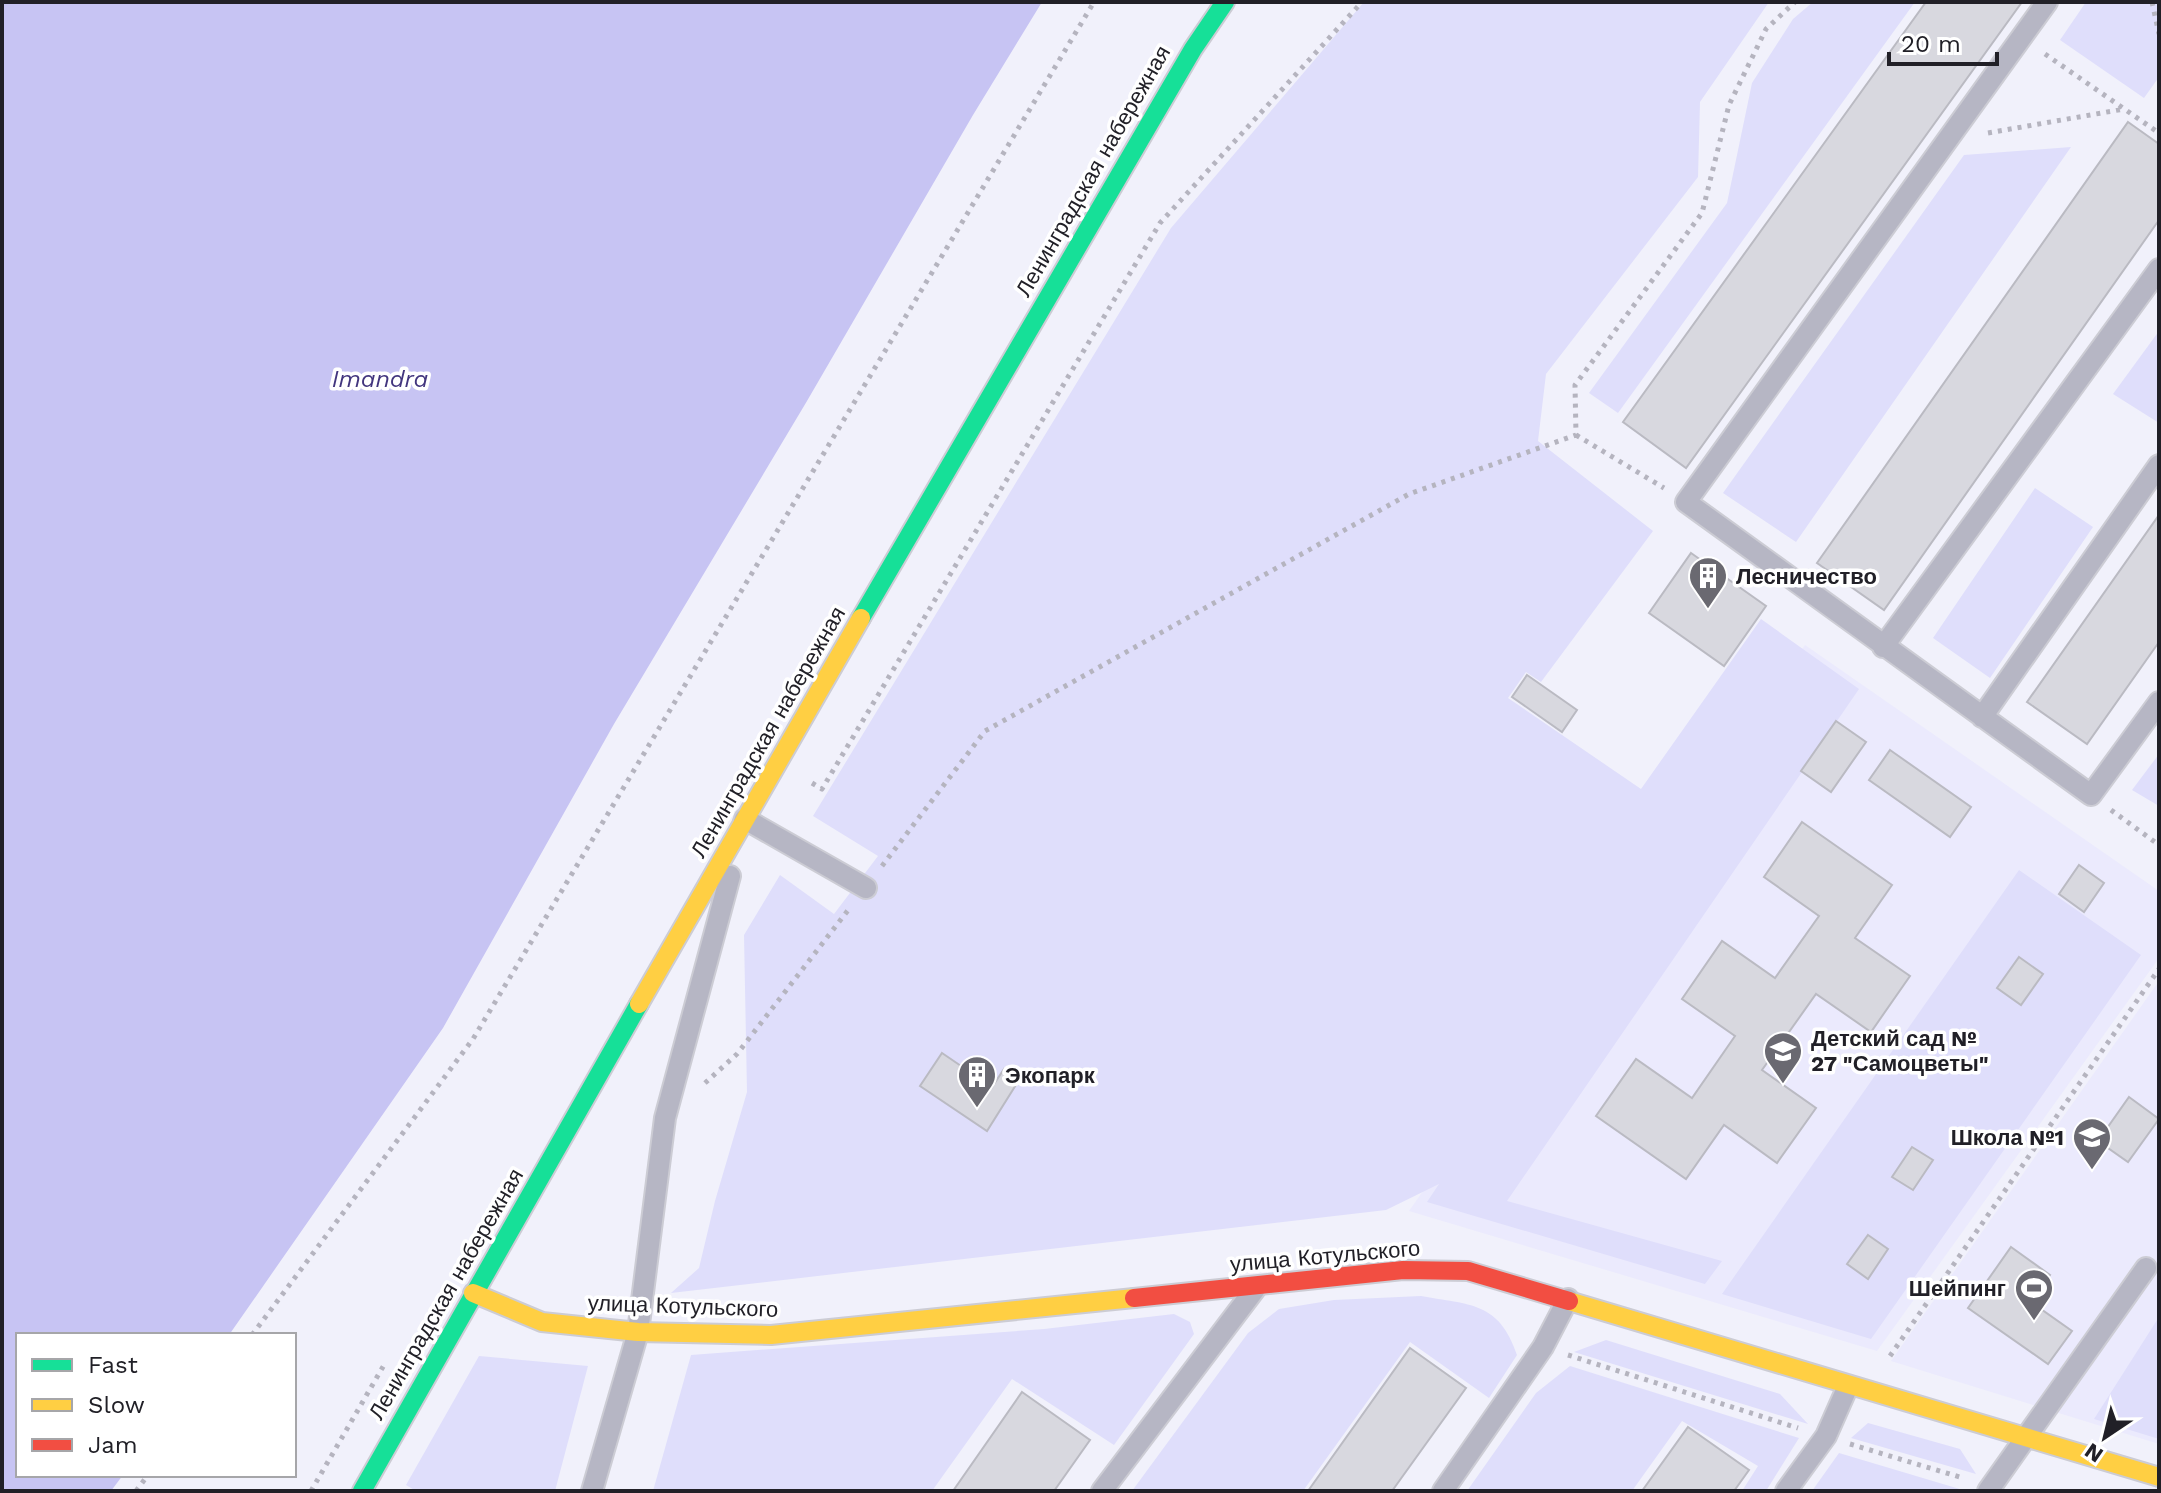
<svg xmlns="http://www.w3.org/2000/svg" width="2161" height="1493" font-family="'Work Sans',sans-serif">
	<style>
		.built { fill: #ebeafd }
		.green { fill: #dfdefb }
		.water { fill: #c7c4f3 }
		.building { fill: #d8d8df; stroke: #babac2; stroke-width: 2 }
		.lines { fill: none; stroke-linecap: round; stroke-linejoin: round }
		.lane-casing { stroke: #ccccd4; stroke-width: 24 }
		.fast-casing { stroke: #ccccd4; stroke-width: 22 }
		.slow-casing { stroke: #ccccd4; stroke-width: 22 }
		.jam-casing { stroke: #ccccd4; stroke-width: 22 }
		.path { stroke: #b5b4bf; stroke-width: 5; stroke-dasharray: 4 6; stroke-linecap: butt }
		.lane { stroke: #b6b6c4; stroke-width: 20 }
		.fast { stroke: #16e098; stroke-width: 18 }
		.slow { stroke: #ffcf43; stroke-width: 18 }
		.jam { stroke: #f24e42; stroke-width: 18 }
		.labels { text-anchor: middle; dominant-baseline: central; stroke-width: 7; stroke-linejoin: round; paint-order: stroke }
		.street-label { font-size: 22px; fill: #212027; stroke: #fff }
		.poi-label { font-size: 22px; font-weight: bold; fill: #212027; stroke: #fff; text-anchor: start }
		.water-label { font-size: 24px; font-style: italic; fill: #42357e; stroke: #fff }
	</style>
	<rect width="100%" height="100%" fill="#f1f1fb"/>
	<!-- built -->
	<path class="built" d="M1805,645l354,246v67l-282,393 -468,-140z
		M2159,981v463l-268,-83z"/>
	<!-- green -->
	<path class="green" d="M1364,2h405l-69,100 -2,75 -152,197 -8,67 115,90 -112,151 -15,-10 -18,26 133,91 120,-170 98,70 -352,512 215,60 -17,23 -278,-82 12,-18 -53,26 -715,83 28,-25 16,-67 32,-109 -3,-157 36,-60 54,39 44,-58 -65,-40 358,-588z
		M1813,2h102l-297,411 -29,-20 138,-190 25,-120 41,-64z
		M2086,2h73v75l-15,21 -84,-58z
		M2071,147l-275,395 -73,-49 241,-338z
		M2159,331v92l-46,-29z
		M2035,488l58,39 -103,151 -57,-40z
		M2159,754v52l-27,-16z
		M2019,870l122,85 -270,384 -149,-45z
		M1421,1296c48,9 78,5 96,59l-28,43 -79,-56 -107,149h-171l116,-158 31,-24 55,-9z
		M1174,1314l16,8 4,12 -80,111 -102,-66 -80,112h-279l38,-136 353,-26z
		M2159,1317v122l-65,-20z
		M1606,1340l174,54 28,30 -234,-72z
		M479,1356l109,10 -33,125h-139l-10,-6z
		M1570,1366l229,72 -33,53h-24l16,-25 -76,-45 -50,70h-165l69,-98z
		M1868,1423l92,26 16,25 -125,-36z
		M1839,1453l124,37 -151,1z"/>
	<!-- water -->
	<path class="water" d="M2,2h1040l-69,113 -166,286 -193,323 -171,304 -214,307h-211v140h105l-12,16h-109z"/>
	<!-- building -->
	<path class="building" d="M1926,2h96l-336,466 -63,-46z
		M2128,122l31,22v76l-275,390 -67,-47z
		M2159,515v127l-72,102 -60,-42z
		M1691,553l75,53 -42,60 -75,-53z
		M1527,675l50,35 -15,22 -50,-35z
		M1836,721l30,21 -35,50 -30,-21z
		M1890,750l81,57 -21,30 -81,-57z
		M1802,822l90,63 -37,53 55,38 -39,56 -55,-38 -54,76 54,38 -39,55 -53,-38 -38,54 -90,-63 40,-57 56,39 43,-62 -53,-37 40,-58 53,37 44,-62 -55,-39z
		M2079,865l25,18 -20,29 -25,-18z
		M2019,957l24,17 -22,31 -24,-17z
		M942,1053l50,34 12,-18 15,11 -32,51 -67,-45z
		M2129,1097l30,22 -31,43 -30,-21z
		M1912,1147l21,13 -20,30 -21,-13z
		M1868,1235l20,14 -20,30 -21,-15z
		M2011,1247l39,28 -19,27 41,29 -24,33 -80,-56z
		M1410,1348l56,40 -74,103h-84z
		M1022,1392l68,48 -36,51h-101z
		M1688,1427l61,43 -15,21h-92z"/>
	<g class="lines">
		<!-- lane casing -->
		<g class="lane-casing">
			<path id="lane" d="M2047,2l-361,500 405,293 68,-93
				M1883,647l276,-378
				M1982,717l177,-252
				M744,822l1,-3 121,69
				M592,1491l46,-159 27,-214 65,-242
				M1102,1491l153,-202
				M1443,1491l100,-144 25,-48
				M1786,1491l40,-55 22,-50
				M1988,1491l158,-223"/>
		</g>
		<!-- fast casing -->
		<g class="fast-casing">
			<path id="fast" d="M861,618l332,-569 32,-47
				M362,1491l277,-487"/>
		</g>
		<!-- slow casing -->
		<g class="slow-casing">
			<path id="slow" d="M639,1004l222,-386
				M473,1293l69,29 96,10 133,3 363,-37
				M1569,1301l590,176"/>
		</g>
		<!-- jam casing -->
		<g class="jam-casing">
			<path id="jam" d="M1134,1298l269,-28 65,1 101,30"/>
		</g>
		<!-- path -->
		<path class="path" d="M2152,2l7,32
			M2045,54l114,79
			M1988,133l136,-24
			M1576,435l88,53
			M812,783l10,6 338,-566 202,-221
			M2111,810l48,35
			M882,866l103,-135 424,-237 167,-59 -1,-50 127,-172 27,-108 37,-76 29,-27
			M705,1083l32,-29 112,-145
			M252,1335l221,-296 621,-1037
			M1568,1355l230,73
			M1890,1356l269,-387
			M1850,1444l113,34
			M136,1491l12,-16
			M311,1491l73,-126"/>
		<!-- lane -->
		<use href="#lane" class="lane"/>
		<!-- fast -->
		<use href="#fast" class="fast"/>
		<!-- slow -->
		<use href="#slow" class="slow"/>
		<!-- jam -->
		<use href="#jam" class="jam"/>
	</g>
	<!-- icons -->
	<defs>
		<g id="building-pin" transform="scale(2)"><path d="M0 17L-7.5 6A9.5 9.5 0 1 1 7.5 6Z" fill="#6a6971" stroke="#fff"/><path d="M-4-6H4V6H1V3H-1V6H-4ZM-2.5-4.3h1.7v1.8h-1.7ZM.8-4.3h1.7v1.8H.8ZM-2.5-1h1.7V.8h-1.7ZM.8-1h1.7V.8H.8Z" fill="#fff"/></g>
		<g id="school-pin" transform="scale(2)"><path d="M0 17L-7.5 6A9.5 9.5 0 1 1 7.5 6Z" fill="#6a6971" stroke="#fff"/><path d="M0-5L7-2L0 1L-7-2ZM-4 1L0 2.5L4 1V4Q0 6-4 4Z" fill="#fff"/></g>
		<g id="stadium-pin" transform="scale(2)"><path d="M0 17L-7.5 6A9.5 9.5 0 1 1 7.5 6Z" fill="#6a6971" stroke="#fff"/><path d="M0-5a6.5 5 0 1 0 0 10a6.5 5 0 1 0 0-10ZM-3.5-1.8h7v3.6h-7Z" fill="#fff"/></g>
	</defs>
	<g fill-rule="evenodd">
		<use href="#building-pin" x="1708" y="576"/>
		<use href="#school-pin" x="1783" y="1051"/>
		<use href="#building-pin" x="977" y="1075"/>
		<use href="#school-pin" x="2092" y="1137"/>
		<use href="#stadium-pin" x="2034" y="1288"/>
	</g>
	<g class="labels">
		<!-- street labels -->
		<g class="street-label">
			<text transform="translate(1093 171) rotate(-60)">Ленинградская набережная</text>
			<text transform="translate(768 732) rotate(-60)">Ленинградская набережная</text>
			<text transform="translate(1325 1256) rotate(-5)">улица Котульского</text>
			<text transform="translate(446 1294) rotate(-60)">Ленинградская набережная</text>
			<text transform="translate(683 1306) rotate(2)">улица Котульского</text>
		</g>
		<!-- poi labels -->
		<g class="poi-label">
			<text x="1736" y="576">Лесничество</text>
			<text x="1811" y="1038">Детский сад №<tspan x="1811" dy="25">27 "Самоцветы"</tspan></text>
			<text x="1005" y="1075">Экопарк</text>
			<text x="2064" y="1137" text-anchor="end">Школа №1</text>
			<text x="2006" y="1288" text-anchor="end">Шейпинг</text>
		</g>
		<!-- water labels -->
		<g class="water-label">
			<text x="380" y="379">Imandra</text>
		</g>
	</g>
	<!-- border -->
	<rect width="2161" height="1493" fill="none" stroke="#212027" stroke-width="8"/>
	<!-- legend -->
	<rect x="16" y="1333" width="280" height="144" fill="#ffffff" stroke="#a6a6a9" stroke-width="2"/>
	<rect x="32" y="1359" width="40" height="12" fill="#16e098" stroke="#a6a6a9" stroke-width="2"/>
	<text x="88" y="1373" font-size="24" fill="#212027">Fast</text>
	<rect x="32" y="1399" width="40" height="12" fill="#ffcf43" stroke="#a6a6a9" stroke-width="2"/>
	<text x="88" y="1413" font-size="24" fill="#212027">Slow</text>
	<rect x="32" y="1439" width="40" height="12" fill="#f24e42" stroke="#a6a6a9" stroke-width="2"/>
	<text x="88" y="1453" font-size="24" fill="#212027">Jam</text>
	<!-- north arrow -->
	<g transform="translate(2105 1437) rotate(215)" stroke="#ffffff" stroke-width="6" paint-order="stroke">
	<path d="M0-6L14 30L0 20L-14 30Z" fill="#212027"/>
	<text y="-12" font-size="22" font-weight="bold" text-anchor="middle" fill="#212027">N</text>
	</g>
	<!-- scale -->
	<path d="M1889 52v12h108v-12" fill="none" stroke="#212027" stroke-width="4"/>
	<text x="1901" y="52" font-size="24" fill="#212027" stroke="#ffffff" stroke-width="6" paint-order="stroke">20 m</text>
</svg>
